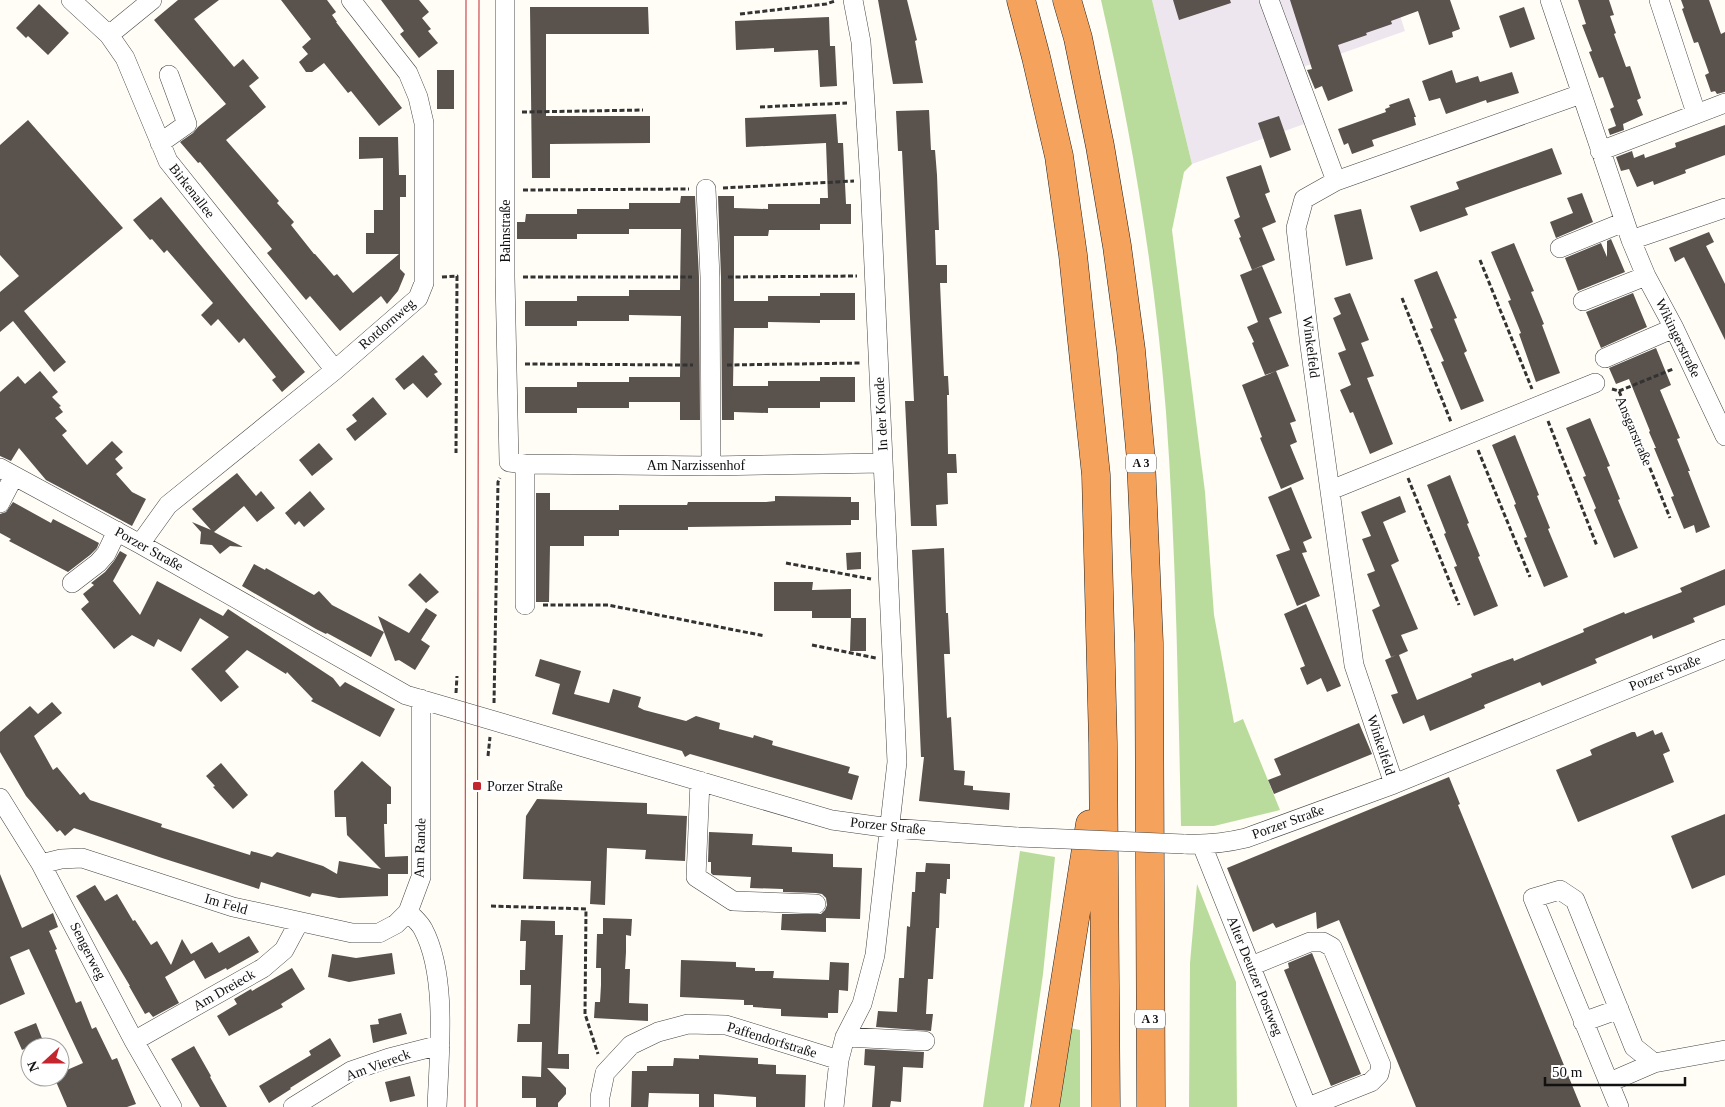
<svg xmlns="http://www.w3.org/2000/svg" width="1725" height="1107" font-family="Georgia,serif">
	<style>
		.industrial { fill: #eee6ef }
		.forest { fill: #b9dc9c }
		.building { fill: #5a524d }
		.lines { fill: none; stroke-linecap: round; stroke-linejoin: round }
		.minor-casing { stroke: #444; stroke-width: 20 }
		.highway-casing { stroke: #222; stroke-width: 29 }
		.path { stroke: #333; stroke-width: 3; stroke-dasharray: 5 2.5; stroke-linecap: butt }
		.minor { stroke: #fff; stroke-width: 19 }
		.highway { stroke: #f5a25d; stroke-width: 28 }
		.tram { stroke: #c4262e; stroke-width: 1 }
		.minor-bridge-casing { stroke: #444; stroke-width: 20; stroke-linecap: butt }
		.minor-bridge { stroke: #fff; stroke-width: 19 }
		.poi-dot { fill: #c4262e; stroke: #fff; stroke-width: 2 }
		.labels { text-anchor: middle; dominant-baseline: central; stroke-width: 5; stroke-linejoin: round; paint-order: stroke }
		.shield { fill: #fff; stroke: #585858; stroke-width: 1 }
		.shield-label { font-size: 12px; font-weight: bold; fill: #111 }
		.street-label { font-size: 14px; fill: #111; stroke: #fff }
		.poi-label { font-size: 14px; fill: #111; stroke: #fff; text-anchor: start }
	</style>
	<rect width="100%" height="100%" fill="#fffdf5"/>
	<!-- industrial -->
	<path class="industrial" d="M1152,0h243l10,31 -116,41 18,51 -115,41z"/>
	<!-- forest -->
	<path class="forest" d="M1101,0h51l40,164 -8,8 -12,58 33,262 9,123 20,108 9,-4 37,91 -66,16h-33c-3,-138 -5,-276 -15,-414 -11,-138 -34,-277 -65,-412z
		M1020,851l35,6 -12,117 -19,133h-41z
		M1197,884l39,98 1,125h-48l1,-144z
		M1070,1028l10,2v77h-23z"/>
	<!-- building -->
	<path class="building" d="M178,0h41l-25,19 40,48 9,-8 16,19 -10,8 17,21 -40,33 53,61 -2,2 17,19 -3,3 23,29h1l19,22 3,-2 16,19 46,-39h-33v-21h8v-23h9v-52l-24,1v-22h39l1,38h7v22h-6v72l5,5 -7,17 -11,13 -6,-8 -41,35 -30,-35 -4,4 -39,-47 5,-4 -72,-87 -2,1 -18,-21 13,-9 5,-6 28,-23 -72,-84z
		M281,0h46l9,12 -4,3 5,7h-1l66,86 -23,18 -28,-35 -3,2 -24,-30 -12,9h-6l-7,-10 9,-8 -6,-7 9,-8z
		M381,0h38l10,12 -7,6 9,11 -3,2 10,12 -19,15 -19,-24 4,-3z
		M878,0h29l10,40 -2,1 8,42 -30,1z
		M1173,0h57l1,3 -52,17z
		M1290,0h160l10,29 -8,3 1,5 -24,8 -11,-34 -27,10 1,3 -26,9 1,2 -29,10 15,46 -25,10 -6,-15 -7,3 -8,-19 5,-1z
		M1578,0h31l5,15 -4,1 6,17 -2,1 12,33 4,-1 11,32 -4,2 6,15 -20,9 1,6 -14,5 -2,-6 8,-3 -6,-17 4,-2 -11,-30 -4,1 -10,-26 3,-1 -10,-26 4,-1z
		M1681,0h28l12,34 4,-2v60l-8,2 -2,-3 -4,1 -6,-17 4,-2 -11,-31 -4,1 -12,-34 2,-1z
		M39,4l30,29 -21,22 -20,-19 -2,2 -10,-10z
		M530,7h118l1,27h-103v82h104v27l-100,1v34h-18z
		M1524,7l11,32 -25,9 -11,-32z
		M829,17l1,29h5l2,40 -17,1 -2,-37 -44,2v-4l-38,2 -1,-29z
		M437,70h17v39h-17z
		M1452,70l4,13 22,-7 2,6 32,-10 7,21 -32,10 -1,-3 -40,14 -6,-16 -11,3 -7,-20z
		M1409,98l7,19h-2l2,8 -44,15 2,6 -22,8 -4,-11 -4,2 -6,-16 48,-17 -1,-3 5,-2 -1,-2z
		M929,110l2,40h4l2,25 2,55h-4l1,35h11v18h-7l4,93h4l1,19h-2l1,59h8l1,19h-10l1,31 -12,1 1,21h-26l-6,-125h9l-12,-250h-4l-2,-40z
		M836,114l2,29h-3h8l3,61h5v20h-31v6h-51l-1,6h-34v65h34v-5h52v-3h35v27h-35v3l-52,-1v6h-34l-1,58h35v-5h52v-4h35v25h-35v6h-52v5l-34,-1v8h-12l-1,-143 -3,-81h16v12l34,1v-5h52v-6h8l-2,-55 -80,4 -1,-29z
		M1279,116l12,34 -21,8 -12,-35z
		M28,120l95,108 -99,83 42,51 -12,10 -41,-51 -13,11v-40l19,-16 -19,-21v-110z
		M1725,125v30l-40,15 1,3 -32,12 -1,-4 -16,6 -8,-18 -8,2 -5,-14 16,-6 2,7 10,-4 1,4 31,-11 -1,-4z
		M1552,148l10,26 -97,34 3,7 -48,17 -10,-26 49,-17 -3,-7z
		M1261,165l9,27 -5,2 11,28 -14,6 13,32 -23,10 -13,-32 2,-1 -7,-17 6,-3 -14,-40z
		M1582,193l11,29 -37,16 -6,-16 23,-9 -6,-15z
		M681,196h14l4,81 1,143h-20v-18h-51v6h-52v5h-52v-26h52v-5h52v-5h51l1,-61 -52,-1v6h-52v5h-52v-25h52v-5h52v-6h51l1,-61h-52v5h-52v5h-60v-17h8l1,-8h51v-5h52v-6h51z
		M161,197l144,175 -23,20 -10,-12 4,-3 -32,-39 -5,5 -21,-24 -7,7 -10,-11 12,-12 -46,-53 -3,3 -12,-14 -2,1 -17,-20z
		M1361,209l12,50 -27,7 -12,-51z
		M1709,232l5,10 -8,4 19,38v56l-41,-83 -9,5 -6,-14z
		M1611,239l14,33 -47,19 -13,-33 36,-15 6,14v-16z
		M1514,243l20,48 -3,1 13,32 -2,1 18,48 -24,9 -17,-48 2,-1 -13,-32 3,-1 -20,-48z
		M1262,266l20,47 -13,5 20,48 -24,9 -13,-32 2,-1 -7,-15 11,-5 -18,-47z
		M1437,271l20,47 -3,1 13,32 -3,2 20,48 -23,9 -20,-48 3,-1 -14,-32 3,-1 -19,-48z
		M1350,293l19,47 -8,3 13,33 -7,2 26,66 -23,10 -17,-42 -3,1 -10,-23 11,-5 -13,-32 8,-3 -13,-32 8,-4 -7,-16z
		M1633,293l14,34 -46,21 -15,-36z
		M1656,348l15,37 -11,5 20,48 -3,1 13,32h-2l22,56 -14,6 -2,-8 -10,4 -13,-32 3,-1 -20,-48h2l-7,-16 1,-1 -21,-52 -13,5 -7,-16z
		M423,355l15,17 -4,2 8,10 -15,14 -14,-15 -9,7 -9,-11z
		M40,371l18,21 -6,5 9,9 -2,1 4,5 -8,6 12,13 -5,4 25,30 25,-24 11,11 -8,7 8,9 -7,6 16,18 14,7 -14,27 -86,-46 -27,-32 -8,13 -11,-5v-64l18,-16 7,8z
		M1276,371l20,50 -6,2 7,19 -7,3 14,34 -23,10 -21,-51 2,-1 -20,-52z
		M373,397l14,17 -32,27 -9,-12 11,-8 -5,-6z
		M1590,418l20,48 -3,1 13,32 -2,1 20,48 -24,10 -20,-48 2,-2 -13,-31 3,-1 -20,-48z
		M1515,435l24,60 -2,1 13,32 -2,1 20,48 -24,10 -20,-49 3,-1 -13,-32 2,-1 -24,-59z
		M319,443l14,16 -21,17 -13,-16z
		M237,473l19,23 5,-5 14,17 -18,14 -13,-16 -30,26 29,15 -13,-1 -10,8 -8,-9 -12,-1 1,-12 -9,-10 19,8 -19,-21z
		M1450,475l19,48 -2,1 13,32 -2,1 20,49 -24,10 -20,-49 3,-1 -13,-32 2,-1 -19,-48z
		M1291,487l21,51 -9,4 4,10 -5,1 18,43 -23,10 -21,-51 14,-5 -22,-53z
		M310,491l15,18 -21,18 -5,-6 -4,4 -10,-12z
		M536,493h14v17h69v-5h68l1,-3h78l9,-1v-5l76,1v5h8v18h-8v5l-163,2v3h-69v6h-35v10h-34l-1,56h-13z
		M1400,496l6,16 -23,10 16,39 -8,4 27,64 -17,6 7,16 -9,4 18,45 55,-23 -1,-3 28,-11 14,-5 1,3 70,-29 -1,-3 41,-17 1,2 57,-22 -2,-4 45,-19v36l-32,13 2,4 -42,17 -1,-4 -57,24 2,4 -55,23 -2,-4 -56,23 1,3 -55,23 -6,-16 -21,9 -12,-29 7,-2 -13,-33 11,-5 -5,2 -19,-47 8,-4 -13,-32 8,-3 -13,-32 9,-3 -10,-24z
		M13,502l38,21 2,-4 46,24 -2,5 -7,7 -22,17 -59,-31 2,-2 -11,-6v-19l6,-2z
		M944,548l2,65h2l2,41h-6l3,64 4,-1 3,53 11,1 -1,14 9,1v4l37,3 -1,17 -90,-9 5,-44h-3l-9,-207z
		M120,551l7,4 -14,26 27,34 17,-34 66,35 5,-7 105,69 7,9 5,-5 50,27 -15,28 -69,-36 2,-2 -26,-27 -1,2 -39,-24 -22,21 14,16 -18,15 -30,-33 38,-32 -29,-19 -19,34 -23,-13 -4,8 -22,-12 -18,14 -33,-40 8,-7 -6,-8 11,-9 -3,-2 14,-11 9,-11z
		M861,552v17l-14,1 -1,-17z
		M254,564l11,6 1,-2 48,27 5,-4 13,14 52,27 -13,25 -44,-24 -1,1 -10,-5 -74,-43z
		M420,573l19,19 -13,11 -18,-18z
		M774,582h39l-1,8 39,-1v29h-39v-7h-38z
		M1306,604l35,82 -14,6 -6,-14 -14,7 -7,-17 5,-2 -21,-52z
		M426,608l11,7 -16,25 9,6 -15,24 -16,-10 -4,1 -17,-45 31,17z
		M851,618h15v33h-16z
		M540,659l41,12 -7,23 35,9 4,-14 28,8 -3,10 6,3 42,11 10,-5 24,7 -1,6 34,9 1,-3 19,6 -1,4 78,22 -2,6 11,3 -7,24 -162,-46 -5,3 -3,-6 -130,-37 8,-30 -25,-8z
		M52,702l10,11 -28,23 19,34 4,-3 23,28 4,-3 6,8 72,24 -1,3 89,28 1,-4 21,6 5,-5 46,14 14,8 2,-13 42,8 -34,-34 -1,-18h-11l-1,-26 28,-30 29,26v17h-4v20h-3l1,33 23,-1v18h-20v22l-49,2 -27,-5 -2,4 -49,-15 -2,7 -97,-31 -88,-30 -9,8 -5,-6 -3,2 -31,-36 -26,-44v-20l30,-26 8,8z
		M1359,723l13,31 -98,40 -6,-14 13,-5 -7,-16z
		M1653,730l2,5 7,-3 8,19 -7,3 11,28 -96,40 -22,-52 36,-15 -2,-5 4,-2 38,-16h3l2,5z
		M221,763l27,32 -15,14 -20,-22 2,-1 -9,-10z
		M1449,777l11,27 -2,1 123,302h-165l-77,-187 -22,9 -1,-17 -40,16 -3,-5 -20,9 -26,-64z
		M537,799l110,4v11l40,2 -2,45 -40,-2 1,-9 -39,-2 -2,57 -15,-1 1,-23 -68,-2 3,-63z
		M1725,814v61l-33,14 -21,-53z
		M709,832l44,2 -1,11 40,2v5l41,2v13l29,1 -2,51 -34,-1v14l-45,-2 1,-16h39l4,-4 2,-5 -1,-7 -4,-4 -6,-1 -33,-1v-3l-33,-1 1,-11 -38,-2 -2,-2v-11h-3z
		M926,863l24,1v15h-3l-1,15 -6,-1 -1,35h-3l-3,51h-5l-2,35h7l-2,17 -55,-4 2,-16 19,1 2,-34h5l3,-52 3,1 2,-35h3l1,-20h9z
		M0,874l22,54 31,-15 5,14 -9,4 8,18 -2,1 21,53 5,-2 11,28 4,-2 16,33 5,-2 19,46 -9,3h-60l-13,-30h6v-4l23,-10 -54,-114 -19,8 15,37 -25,11z
		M95,885l10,16 12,-7 16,27 2,-1 16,25 6,-4 14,24 11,-26 9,15 21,-12 7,11 30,-17 10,16 -32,18 -1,-2 -21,11 -11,-19 -29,17 14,26 -26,14 -4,-5 -4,2 -16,-28h1l-54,-90z
		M603,918l29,1 -1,17 -5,-1v17l-1,17h5l-1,34 19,1v17l-54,-3 1,-16h5l1,-17v-17h-5l1,-34h6z
		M521,920l34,1v14h8l-5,119h11v15l-22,-1 19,20v6l-8,9v4h-22v-9h-14v-22l19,1 1,-35h-25l1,-18h12l1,-39h-11v-15h5l1,-29h-6z
		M392,953l3,21 -46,8 -21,-5 4,-23 24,4z
		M1312,953l49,121 -30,12 -47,-116 5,-2 -1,-5z
		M681,960l55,2v5l19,1v3h19l-1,7 56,2 1,-18 19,1 -1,28 -9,-1 -1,23h-10v5l-47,-2v-7l-28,-2v-2h-9v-5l-64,-3z
		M292,968l13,21 -24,15 2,3 -54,29 -12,-20 20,-12 -3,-5 17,-10 1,2z
		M401,1013l6,21 -34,9 -3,-18 9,-1 -1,-5z
		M36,1023l7,18 -21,9 -8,-18z
		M330,1038l11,18 -51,32 1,1 -22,14 -10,-17 52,-31 -2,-4z
		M194,1046l17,30 -1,1 17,30h-27l-29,-48z
		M865,1049l59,3 -1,16 -20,-1 -2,35 -10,-1 -1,6h-18l3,-41 -11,-1z
		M699,1055l59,3v6l18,1v9l30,1 -1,32h-49v-10l-42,-3v13h-15v-13l-50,-1 -1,14h-17l1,-36h15v-5h26l1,-8 25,1z
		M410,1076l5,20 -25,6 -5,-20z"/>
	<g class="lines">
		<!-- minor casing -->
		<g class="minor-casing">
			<path id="minor" d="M71,0l38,35 16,23 43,103 167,209
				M505,0v277l4,185 16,2 186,2 172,-3
				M1269,0l67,181
				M1550,0l81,240 15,36 28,52 51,108
				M1659,0l37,113
				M109,35l43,-35
				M160,143l27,-19 -18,-49
				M1600,151l125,-48
				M706,189l4,88 1,189
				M1631,240l94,-32
				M1560,248l64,-26
				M1583,301l63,-25
				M1605,358l69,-30
				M525,464v141
				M0,468l140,76 266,151 426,125 58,8 128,9
				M1331,490l264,-107
				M0,503l14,-27
				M140,544l28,-39 167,-135 83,-72 6,-15v-160l-6,-26 -10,-24 -57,-73
				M72,583l26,-20 8,-9 11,-23
				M421,699v178l-13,35c5,5 12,11 15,17 25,47 16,126 14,178
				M700,781l-4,96 37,24 83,3
				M1394,784l-40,-119 -44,-319 -14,-118 8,-29 32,-18 245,-87
				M0,798l41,66 93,177 38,66
				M1184,844c22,1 41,-1 62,-6l148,-54 331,-135
				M1202,845l105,262
				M41,864l20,-5 21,-1 151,49 119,26h27l17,-9 12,-12
				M1251,966l59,-24h13l9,5 49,118 -2,9 -8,8 -63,25
				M1583,1022l36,-13
				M845,1037l80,4
				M134,1041l129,-73 21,-18 15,-28
				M1610,1082l44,-19 71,-13
				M293,1107l58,-36 38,-13 51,-13
				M600,1107v-10l5,-24 26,-28 27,-13 30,-8 38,1 113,35
				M834,1107l5,-47 6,-23 17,-33 13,-49 22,-193 -27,-582 -9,-138 -8,-42
				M1619,1107l-86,-209 27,-8 15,10 59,147 20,16"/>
		</g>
		<!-- highway casing -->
		<g class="highway-casing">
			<path id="highway" d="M1021,0l15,57 23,99 14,99 23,220 7,268 3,364
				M1067,0l11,38 22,108 17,100 14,104 10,110 8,183 2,464
				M1045,1107l45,-283"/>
		</g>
		<!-- path -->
		<path class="path" d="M740,14l86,-10 9,-3
			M760,107l87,-4
			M522,112l121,-2
			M723,188l131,-7
			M523,190l166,-1
			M1480,260l52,129
			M442,277l15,-1 -1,177
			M523,277h169
			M728,277l129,-1
			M1402,298l49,124
			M525,364l168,1
			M727,365l134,-2
			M1612,389l7,2 51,127
			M1619,391l54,-22
			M1548,421l49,125
			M1478,450l52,127
			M1408,478l51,127
			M786,563l85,16
			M543,605h65l157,31
			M812,645l64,13
			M456,693l1,-17
			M494,703l4,-221 2,-4
			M488,756l2,-19
			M491,906l95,3 -1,105 13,40"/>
		<!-- minor -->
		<use href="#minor" class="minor"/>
		<!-- highway -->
		<use href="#highway" class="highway"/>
		<!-- tram -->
		<path class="tram" d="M465,1107l1,-1107
			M477,1107l2,-1107"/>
		<!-- minor-bridge casing -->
		<g class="minor-bridge-casing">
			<path id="minor-bridge" d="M1018,837l166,7"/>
		</g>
		<!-- minor-bridge -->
		<use href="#minor-bridge" class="minor-bridge"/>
	</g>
	<!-- markers -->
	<rect class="poi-dot" x="472" y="781" width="10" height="10" rx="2.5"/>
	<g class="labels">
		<!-- shield labels -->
		<g class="shield">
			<rect x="1126" y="453.5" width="30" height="19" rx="4"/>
			<rect x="1135" y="1009.5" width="30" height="19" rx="4"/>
		</g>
		<g class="shield-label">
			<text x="1141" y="463">A 3</text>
			<text x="1150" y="1019">A 3</text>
		</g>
		<!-- street labels -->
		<g class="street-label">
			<text transform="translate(192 191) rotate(52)">Birkenallee</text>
			<text transform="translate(505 231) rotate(-90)">Bahnstraße</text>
			<text transform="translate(387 324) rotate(-41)">Rotdornweg</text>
			<text transform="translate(1678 338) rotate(64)">Wikingerstraße</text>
			<text transform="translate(1311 347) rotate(83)">Winkelfeld</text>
			<text transform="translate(881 414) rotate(-93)">In der Konde</text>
			<text transform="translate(1634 431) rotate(67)">Ansgarstraße</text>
			<text x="696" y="465">Am Narzissenhof</text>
			<text transform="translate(149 549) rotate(29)">Porzer Straße</text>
			<text transform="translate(1665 673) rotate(-22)">Porzer Straße</text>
			<text transform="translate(1381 745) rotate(72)">Winkelfeld</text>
			<text transform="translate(1288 822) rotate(-20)">Porzer Straße</text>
			<text transform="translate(888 826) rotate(6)">Porzer Straße</text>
			<text transform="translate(420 848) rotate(-88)">Am Rande</text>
			<text transform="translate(226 904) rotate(16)">Im Feld</text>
			<text transform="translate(88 951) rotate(63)">Sengerweg</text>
			<text transform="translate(1255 976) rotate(68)">Alter Deutzer Postweg</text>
			<text transform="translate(224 990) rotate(-30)">Am Dreieck</text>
			<text transform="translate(772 1040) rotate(17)">Paffendorfstraße</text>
			<text transform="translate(378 1065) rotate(-20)">Am Viereck</text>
		</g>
		<!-- poi labels -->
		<g class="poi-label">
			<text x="487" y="786">Porzer Straße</text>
		</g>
	</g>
	<!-- north arrow -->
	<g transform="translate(45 1062) rotate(249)"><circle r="24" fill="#ffffff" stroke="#a0a0a0"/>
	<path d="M0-4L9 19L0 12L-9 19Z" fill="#c4262e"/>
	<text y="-8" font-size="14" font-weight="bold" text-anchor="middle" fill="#111111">N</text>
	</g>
	<!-- scale -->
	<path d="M1545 1077v8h140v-8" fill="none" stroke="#111111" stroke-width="2.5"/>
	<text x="1552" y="1077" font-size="15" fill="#111111" stroke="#ffffff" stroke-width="4" paint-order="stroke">50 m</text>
</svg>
